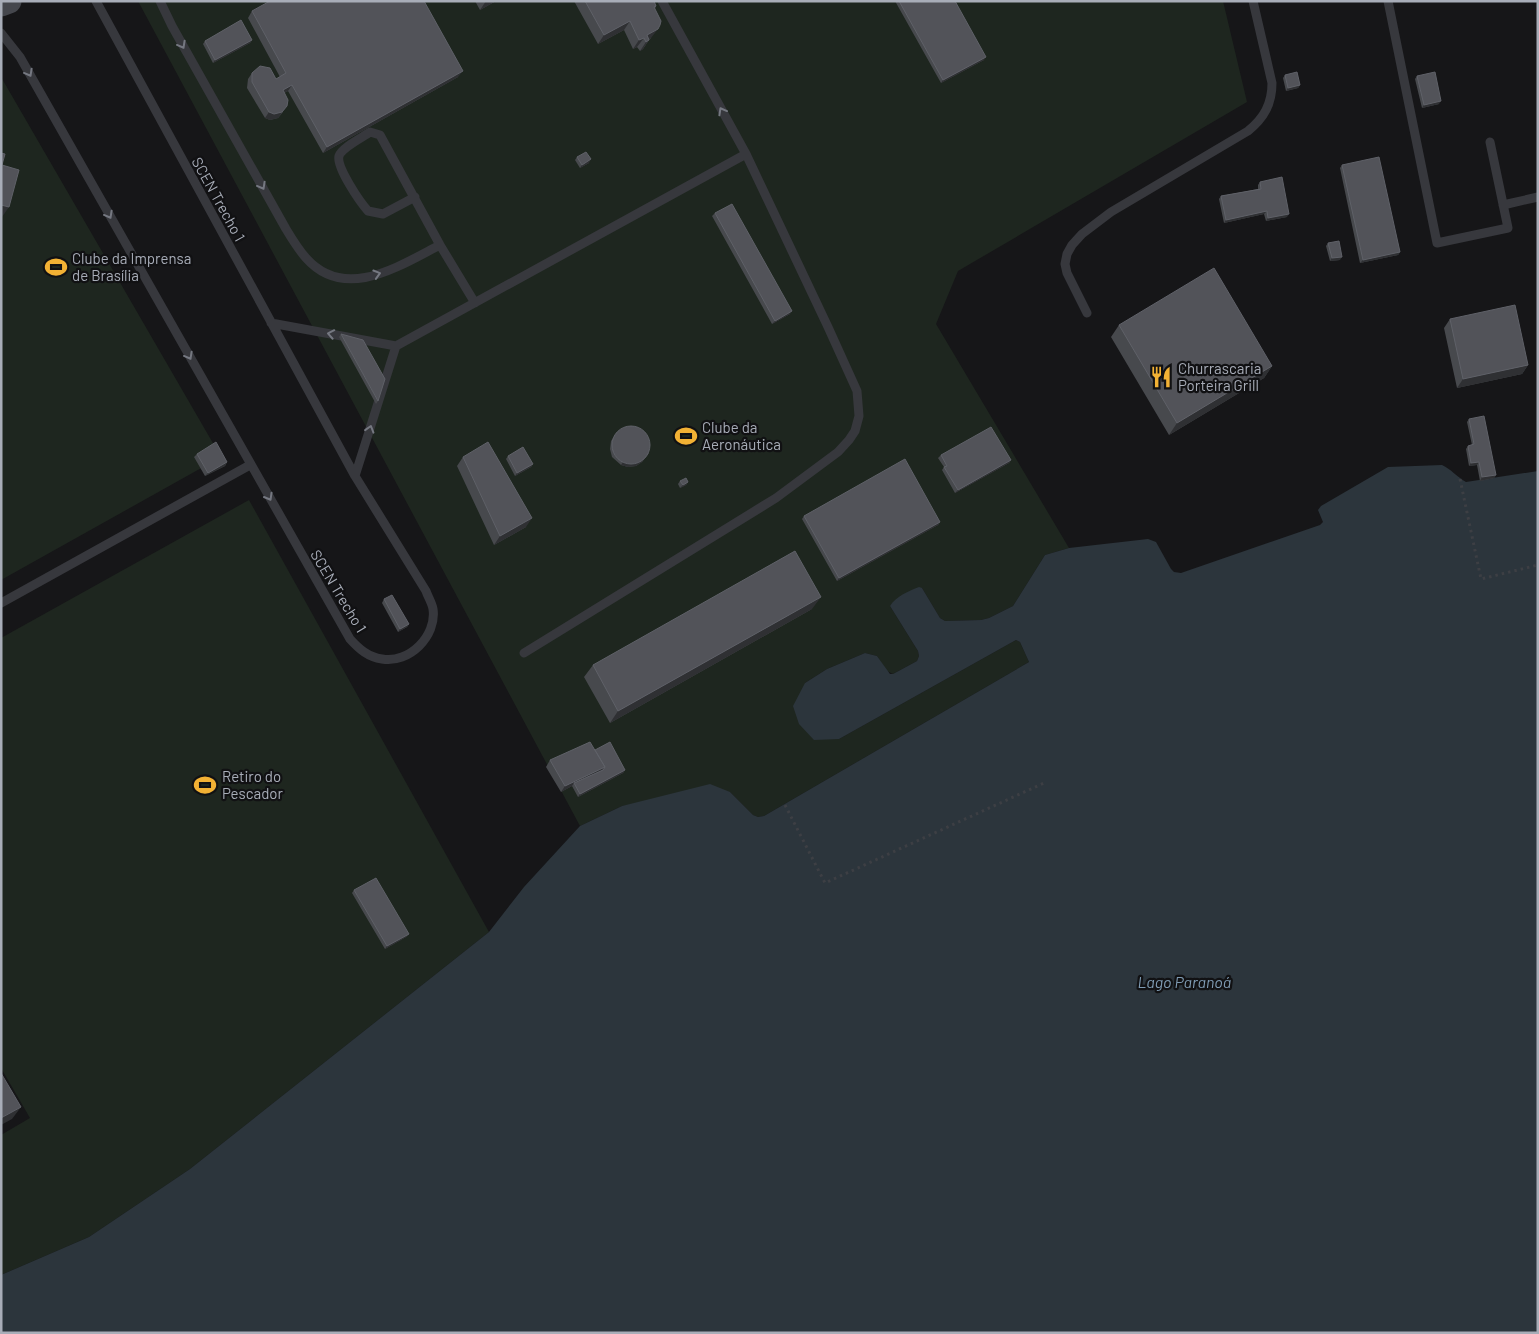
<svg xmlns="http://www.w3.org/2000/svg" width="1539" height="1334" font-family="Barlow,sans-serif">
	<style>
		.green { fill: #1e261f }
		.water { fill: #2c353c }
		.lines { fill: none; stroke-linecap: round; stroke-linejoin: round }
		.path { stroke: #3d3f44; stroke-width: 3; stroke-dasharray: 2.5 4; stroke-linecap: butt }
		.lane { stroke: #37383d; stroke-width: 9 }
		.secondary { stroke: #45474d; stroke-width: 25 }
		.wall { fill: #47494d }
		.shaded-wall { fill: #2f3033 }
		.building { fill: #525359; stroke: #5f6168 }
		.oneway { stroke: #757881 }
		.labels { text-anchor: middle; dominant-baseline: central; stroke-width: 4.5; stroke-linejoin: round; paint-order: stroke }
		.street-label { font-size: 15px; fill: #a8adb8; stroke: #111113 }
		.poi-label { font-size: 15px; fill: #a8adb8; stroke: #111113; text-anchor: start }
		.water-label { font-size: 16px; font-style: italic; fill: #7f9bb3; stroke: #111113 }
	</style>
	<rect width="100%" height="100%" fill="#161618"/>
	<!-- green -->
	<path class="green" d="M138,1h1085l24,101 -289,169 -22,53 133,224 -24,7 -32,51 -24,12 -8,2 -36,1 -5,-3 -18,-30 -32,18 28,45 1,5 -2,5 -24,13 -6,-3 -10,-15 -12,-3 -38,16 -22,14 34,56 177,-99 4,2 9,20 -265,154 -6,1 -5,-2 -23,-23 -108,14 -42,20z
		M1,77l220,380 -220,123z
		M249,500l240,432 -299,237 -101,68 -88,38v-140l29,-17 -29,-50v-430z"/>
	<!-- water -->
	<path class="water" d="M1442,465c9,4 15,12 24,17l72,-11v862h-1537v-58l88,-38 101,-68 299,-237 35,-45 56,-61 42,-20 88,-22 20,8 23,23 5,2 6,-1 265,-154 -9,-20 -4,-2 -177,99 -25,1 -15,-16 -6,-18 12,-23 22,-14 38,-16 12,3 13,18h3l24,-13 2,-5 -1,-5 -28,-45c6,-10 19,-15 29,-19l3,1 18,30 5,3 36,-1 8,-2 24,-12 32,-51 24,-7 79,-9 8,3 15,27 3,3 7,1 139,-48 3,-3 -5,-12 3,-4 67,-39z"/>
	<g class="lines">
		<!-- path -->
		<path class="path" d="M1460,479l21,100 57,-14
			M785,805l40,78 219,-100"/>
		<!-- lane -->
		<path class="lane" d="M160,1l12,25 114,203c6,10 12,20 20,29 39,44 93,8 134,-13
			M1388,1l49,242 71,-15 -18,-86
			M1,33l19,24 330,582c9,10 18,18 32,20 27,5 55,-23 51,-50 -1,-6 -5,-12 -7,-18l-71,-115 -259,-475
			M415,197l-32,17 -15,-3c-8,-9 -32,-44 -29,-55 2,-8 24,-19 31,-24l10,3 60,110 35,58
			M1503,205l35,-8
			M1087,313l-20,-40 -2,-9 2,-10 5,-9 10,-11 29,-22 137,-81c16,-13 24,-27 24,-48l-19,-82
			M271,323l125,23 350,-192
			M355,476l41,-130
			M1,603l249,-138
			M524,653l252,-155 62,-46 11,-12 6,-9 4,-15 -2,-25 -29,-64 -82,-173 -84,-153"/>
		<!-- secondary -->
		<path class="secondary" d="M1,4l8,-3"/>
	</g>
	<!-- wall -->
	<path class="wall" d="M475,1h21l-16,9z
		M574,1h80l2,5 -1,3 -4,29 -2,2 -6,9 -3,2 -3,-4 -4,2 -9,-19 -26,14z
		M895,1h60l29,59 -43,23z
		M252,11l206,66 -135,76 -35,-62 -4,2 -1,19 -5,6 -8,2 -5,-2 -18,-30 1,-9 4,-6 24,6 4,-2 -32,-59z
		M252,40l-2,3 -37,20 -10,-19 2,-3z
		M1285,75l15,10 -2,3 -12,3 -3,-13z
		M1417,76l22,28 -17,4 -7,-29z
		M577,157l12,6 -9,5 -5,-8z
		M1342,165l58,87 -2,3 -38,8 -20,-95z
		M1260,182l27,35 -21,4 -2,-7 -40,9 -5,-24 2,-3 37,-7v-4z
		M715,213l75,101 -18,10 -60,-108z
		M1328,243l12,17 -10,1 -4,-15z
		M1450,319l78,46 -6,9 -65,14 -13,-60z
		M1119,325l153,41 -8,12 -95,57 -58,-98z
		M341,334l37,67 -2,3 -37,-67z
		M1469,419l27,56 -2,3 -14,3 -3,-16 -8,1 -3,-17 2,-3 4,-1 -5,-23z
		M617,432l32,21 -7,9 -6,4 -8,1 -7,-2 -9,-8 -2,-8 1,-8z
		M197,454l30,8 -2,4 -20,10 -11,-19z
		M941,455l70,5 -2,3 -54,30 -13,-23 2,-3 -6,-9z
		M508,456l25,8 -2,3 -16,9 -9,-17z
		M463,457l63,70 -32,18 -37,-79z
		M680,481l8,1 -2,3 -6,3 -2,-4z
		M804,516l136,6 -2,3 -101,56 -35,-62z
		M384,599l25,25 -2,3 -9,5 -16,-29z
		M812,609l-202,114 -26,-46 9,-12z
		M595,750l30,20 -2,3 -45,24 -6,-11 -11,6 -15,-25 4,-7z
		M354,890l55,44 -3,3 -21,12 -33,-56z"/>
	<!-- shaded-wall -->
	<path class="shaded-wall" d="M486,1h10l-16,9z
		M630,21l-6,9 -26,14 6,-9z
		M658,29l-7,9 -5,3 1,-6z
		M644,38l-7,9 -4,2 6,-9z
		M252,40l-2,3 -37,20 2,-3z
		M649,40l-6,9 -3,2 6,-9z
		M986,57l-2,3 -43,23 2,-3z
		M463,71l-5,6 -135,76 4,-6z
		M292,85l-4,6 -10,5 5,-6z
		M1300,85l-2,3 -12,3 2,-3z
		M1441,101l-2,3 -17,4 2,-3z
		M287,106l-9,12 -8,2 -5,-2 4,-6z
		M591,159l-2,4 -9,5 2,-3z
		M1,205l8,2 -7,10 -1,-1z
		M1267,211l-3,3 -40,9 2,-3z
		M1289,214l-2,3 -21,4 2,-3z
		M1400,252l-2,3 -38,8 3,-3z
		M1342,257l-2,3 -10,1 2,-3z
		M792,311l-2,3 -18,10 3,-3z
		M1528,365l-6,9 -65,14 6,-9z
		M1272,366l-8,12 -95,57 8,-12z
		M644,459l-2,3 -6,4 -8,1 -7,-2 2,-3z
		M1011,460l-2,3 -54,30 3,-3z
		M227,462l-2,4 -20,10 3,-3z
		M1479,462l-2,3 -8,1 2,-3z
		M533,464l-2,3 -16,9 2,-3z
		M1496,475l-2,3 -14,3 2,-4z
		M688,482l-2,3 -6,3 3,-3z
		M532,518l-6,9 -32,18 6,-9z
		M940,522l-2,3 -101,56 2,-3z
		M821,597l-9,12 -202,114 8,-12z
		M409,624l-2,3 -9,5 2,-3z
		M605,767l-5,6 -26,10 -2,3 -11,6 4,-6z
		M625,770l-2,3 -45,24 2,-3z
		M409,934l-3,3 -21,12 2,-3z
		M21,1107l-9,12 -11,6v-7z"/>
	<!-- building -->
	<path class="building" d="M270,1h154l39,70 -136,76 -35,-62 -9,5 5,10 -1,6 -5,6 -8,2 -5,-2 -17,-30v-9l8,-7 10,2 6,11 10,-6 -34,-62z
		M585,1h69l2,5 -2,1 7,14 -1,4 -2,4 -11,6 2,5 -3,2 -2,-4 -5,2 -9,-19 -26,14z
		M899,1h56l31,56 -43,23z
		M241,20l11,20 -37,20 -10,-19z
		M1297,72l3,13 -12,3 -3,-13z
		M1435,72l6,29 -17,4 -7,-29z
		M586,152l5,7 -9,6 -5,-8z
		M1,153l4,1 -3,11 17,5 -10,37 -8,-2z
		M1379,157l21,95 -37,8 -21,-95z
		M1282,177l7,37 -21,4 -1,-7 -41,9 -5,-24 40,-7 -1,-7z
		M732,204l60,107 -17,10 -60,-108z
		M1339,241l3,16 -10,1 -4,-15z
		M1214,268l58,98 -95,57 -58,-98z
		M1515,305l13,60 -65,14 -13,-60z
		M341,334l22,6 22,39 -7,22z
		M1484,416l12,59 -14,2 -3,-15 -8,1 -3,-17 6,-2 -5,-25z
		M612 445a19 19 0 1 1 38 0a19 19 0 1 1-38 0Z
		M991,427l20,33 -53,30 -14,-23 3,-1 -6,-11z
		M216,442l11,20 -19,11 -11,-19z
		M488,442l44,76 -32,18 -37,-79z
		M523,447l10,17 -16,9 -9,-17z
		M905,459l35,63 -101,56 -35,-62z
		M686,478l2,4 -5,3 -3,-4z
		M795,551l26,46 -203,114 -25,-46z
		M392,595l17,29 -9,5 -16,-30z
		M590,742l15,25 -40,19 -15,-26z
		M610,742l15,28 -45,24 -6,-11 29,-13 2,-3 -10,-17z
		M376,878l33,56 -22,12 -33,-56z
		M1,1073l20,34 -20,11z"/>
	<!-- one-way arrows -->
	<defs><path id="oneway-chevron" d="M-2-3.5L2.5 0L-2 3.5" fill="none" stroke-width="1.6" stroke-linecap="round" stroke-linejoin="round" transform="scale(1.25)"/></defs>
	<g class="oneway">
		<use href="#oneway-chevron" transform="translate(182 45) rotate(61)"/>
		<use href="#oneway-chevron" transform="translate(29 73) rotate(61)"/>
		<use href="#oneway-chevron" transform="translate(722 111) rotate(-119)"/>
		<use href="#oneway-chevron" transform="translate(262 186) rotate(61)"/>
		<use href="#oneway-chevron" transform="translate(109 215) rotate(61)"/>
		<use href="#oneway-chevron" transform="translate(377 274) rotate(-17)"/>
		<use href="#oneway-chevron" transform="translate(331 334) rotate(-169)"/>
		<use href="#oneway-chevron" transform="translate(189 356) rotate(61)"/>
		<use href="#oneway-chevron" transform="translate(370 429) rotate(-73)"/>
		<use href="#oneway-chevron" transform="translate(269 497) rotate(60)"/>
	</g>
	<!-- icons -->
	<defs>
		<g id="stadium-bare" transform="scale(1.725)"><path d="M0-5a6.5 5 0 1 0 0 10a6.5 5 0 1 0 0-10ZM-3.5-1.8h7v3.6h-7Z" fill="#f2b134" stroke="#111113" stroke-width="2.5" paint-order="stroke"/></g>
		<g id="restaurant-bare" transform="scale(1.725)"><path d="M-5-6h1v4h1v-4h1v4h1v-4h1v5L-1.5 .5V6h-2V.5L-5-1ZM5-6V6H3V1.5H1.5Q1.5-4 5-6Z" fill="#f2b134" stroke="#111113" stroke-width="2.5" paint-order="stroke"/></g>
	</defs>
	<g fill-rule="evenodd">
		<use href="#stadium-bare" x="56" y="267"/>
		<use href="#restaurant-bare" x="1161" y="377"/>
		<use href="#stadium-bare" x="686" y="436"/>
		<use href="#stadium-bare" x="205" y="785"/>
	</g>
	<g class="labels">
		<!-- street labels -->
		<g class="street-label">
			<text transform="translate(219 199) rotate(61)">SCEN Trecho 1</text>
			<text transform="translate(339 591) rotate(59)">SCEN Trecho 1</text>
		</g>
		<!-- poi labels -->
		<g class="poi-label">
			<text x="72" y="258">Clube da Imprensa<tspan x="72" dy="17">de Brasília</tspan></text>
			<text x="1178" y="368">Churrascaria<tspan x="1178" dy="17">Porteira Grill</tspan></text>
			<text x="702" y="427">Clube da<tspan x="702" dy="17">Aeronáutica</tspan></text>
			<text x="222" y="776">Retiro do<tspan x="222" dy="17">Pescador</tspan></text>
		</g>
		<!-- water labels -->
		<g class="water-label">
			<text x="1184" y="981">Lago Paranoá</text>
		</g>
	</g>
	<!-- border -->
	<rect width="1539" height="1334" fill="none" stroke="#a8adb8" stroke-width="5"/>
</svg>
